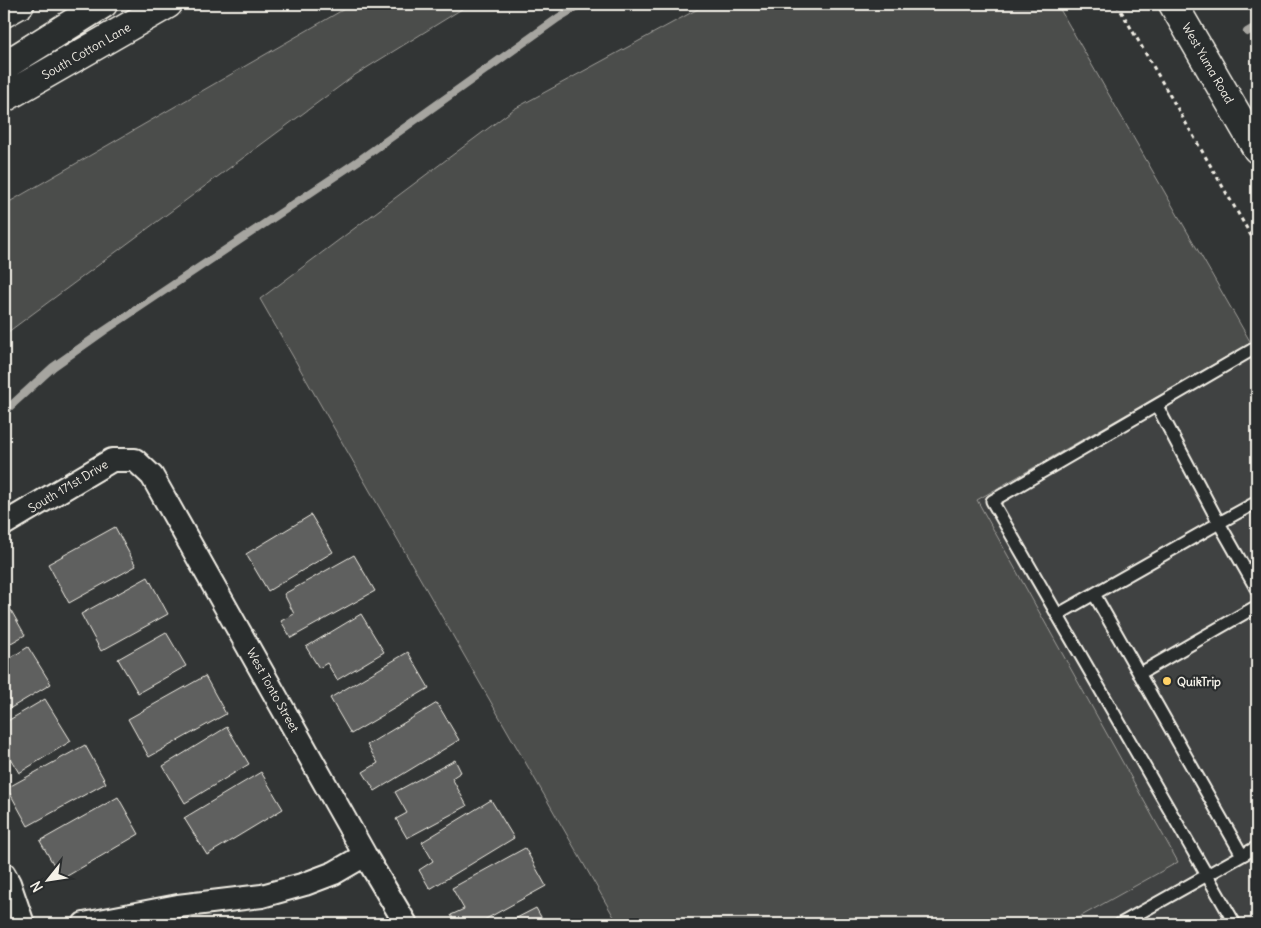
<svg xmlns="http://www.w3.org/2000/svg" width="1261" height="928" font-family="Delius,sans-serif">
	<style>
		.built { fill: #404242 }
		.green { fill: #4b4d4c; stroke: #a09f9a }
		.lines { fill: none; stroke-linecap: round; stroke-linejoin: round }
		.stream { stroke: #a6a5a0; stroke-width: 8 }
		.building { fill: #5f605f; stroke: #f4f1e8 }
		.service-casing { stroke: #f4f1e8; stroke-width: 15 }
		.minor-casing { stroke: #f4f1e8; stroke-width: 26 }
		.secondary-casing { stroke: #f4f1e8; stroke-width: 31 }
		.primary-casing { stroke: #f4f1e8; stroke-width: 31 }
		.path { stroke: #f4f1e8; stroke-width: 3; stroke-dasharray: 4 4; stroke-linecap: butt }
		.service { stroke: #2a2d2e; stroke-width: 11 }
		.minor { stroke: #2a2d2e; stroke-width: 22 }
		.secondary { stroke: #2a2d2e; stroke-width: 28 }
		.primary { stroke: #2a2d2e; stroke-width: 28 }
		.poi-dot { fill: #ffd166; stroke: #2a2d2e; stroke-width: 2 }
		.labels { text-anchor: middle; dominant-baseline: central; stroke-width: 4.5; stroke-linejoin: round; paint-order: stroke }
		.street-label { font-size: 12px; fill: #f4f1e8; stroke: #2a2d2e }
		.poi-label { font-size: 12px; font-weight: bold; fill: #f4f1e8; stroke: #2a2d2e; text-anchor: start }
	</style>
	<rect width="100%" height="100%" fill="#323535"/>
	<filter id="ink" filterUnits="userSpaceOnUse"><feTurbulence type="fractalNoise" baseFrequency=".02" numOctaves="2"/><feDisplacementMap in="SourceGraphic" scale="10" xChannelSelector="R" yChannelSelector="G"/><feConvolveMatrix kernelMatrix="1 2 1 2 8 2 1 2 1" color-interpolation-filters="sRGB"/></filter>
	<g filter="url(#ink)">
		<!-- built -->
		<path class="built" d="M1257,339v585h-190l110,-62 -200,-362z"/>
		<!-- green -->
		<path class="green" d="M353,4h117l-115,71 -351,260v-130z
			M707,4h350l194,339 -274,157 201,362 -111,62h-449l-358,-625 254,-190z"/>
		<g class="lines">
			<!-- stream -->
			<path class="stream" d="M1247,32l10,-6
				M4,412l49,-45 51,-36 254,-170 200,-143 23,-14"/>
		</g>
		<!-- building -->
		<path class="building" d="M311,515l22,37 -65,39 -22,-37z
			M115,527l21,39 -67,37 -21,-39z
			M354,555l21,36 -84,47 -10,-17 13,-7 -10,-20z
			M148,577l20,37 -67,37 -20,-37z
			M4,598l21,37 -21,12z
			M361,614l23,38 -47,28 -10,-17 -8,5 -13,-21z
			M166,632l20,34 -48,27 -20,-34z
			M28,647l23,37 -47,28v-50z
			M408,652l21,36 -78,46 -21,-36z
			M205,676l21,38 -77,43 -21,-38z
			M45,699l26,42 -52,32 -15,-25v-25z
			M437,703l22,37 -84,51 -12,-19 15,-9 -11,-18z
			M227,727l22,37 -64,39 -22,-37z
			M85,745l21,38 -78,43 -21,-38z
			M455,760l6,12 -9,6 15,28 -60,32 -11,-19 11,-6 -12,-21z
			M261,772l22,37 -76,46 -23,-37z
			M118,797l21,37 -77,45 -22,-38z
			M491,800l23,38 -84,51 -11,-19 14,-9 -11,-19z
			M525,848l21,38 -69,38h-21l-5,-9 13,-6 -12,-21z
			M536,908l9,16h-40z"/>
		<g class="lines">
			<!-- service casing -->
			<g class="service-casing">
				<path id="service" d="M1257,502l-38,21 38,67
					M1094,594l148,261
					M1057,615l162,-92 -62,-117
					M1139,674l118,-68
					M1120,924l137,-77
					M1235,924l-243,-423 265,-154"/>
			</g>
			<!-- minor casing -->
			<g class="minor-casing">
				<path id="minor" d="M4,524l108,-64h23l17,16 213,379 41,69
					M4,874l5,9 14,41
					M84,924l94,-18 84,-10 43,-12 29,-11 31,-18"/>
			</g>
			<!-- secondary casing -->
			<g class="secondary-casing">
				<path id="secondary" d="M1173,4l84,145"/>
			</g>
			<!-- primary casing -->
			<g class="primary-casing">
				<path id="primary" d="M4,13l16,-9
					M4,66l99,-62
					M4,98l164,-94"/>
			</g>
			<!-- path -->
			<path class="path" d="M1117,4l140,242"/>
			<!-- service -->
			<use href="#service" class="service"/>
			<!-- minor -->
			<use href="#minor" class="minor"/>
			<!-- secondary -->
			<use href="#secondary" class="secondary"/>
			<!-- primary -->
			<use href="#primary" class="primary"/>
		</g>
	</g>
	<!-- markers -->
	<circle class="poi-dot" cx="1167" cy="681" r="5"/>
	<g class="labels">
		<!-- street labels -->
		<g class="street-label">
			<text transform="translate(86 51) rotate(-30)">South Cotton Lane</text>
			<text transform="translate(1208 63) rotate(60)">West Yuma Road</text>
			<text transform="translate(68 486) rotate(-31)">South 171st Drive</text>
			<text transform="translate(273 690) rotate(61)">West Tonto Street</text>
		</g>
		<!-- poi labels -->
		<g class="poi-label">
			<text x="1177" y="681">QuikTrip</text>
		</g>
	</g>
	<!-- margin -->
	<rect width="1261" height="928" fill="none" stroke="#2a2d2e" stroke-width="20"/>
	<rect x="10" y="10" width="1241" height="908" fill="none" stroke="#f4f1e8" stroke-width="2" filter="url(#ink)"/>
	<!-- north arrow -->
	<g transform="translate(48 880) rotate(240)" stroke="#2a2d2e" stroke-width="4" paint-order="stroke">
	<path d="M0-4L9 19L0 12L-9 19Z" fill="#f4f1e8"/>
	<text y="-8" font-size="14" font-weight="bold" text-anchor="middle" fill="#f4f1e8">N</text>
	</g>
</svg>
